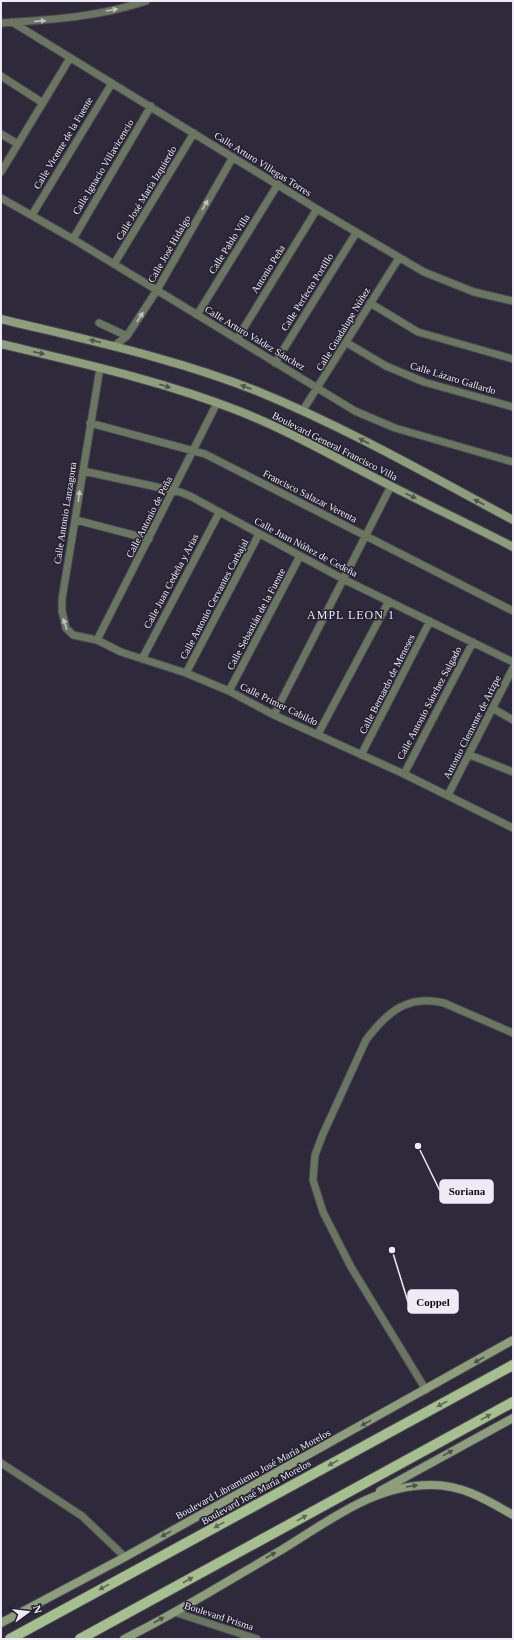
<svg xmlns="http://www.w3.org/2000/svg" width="514" height="1640" font-family="'Times New Roman',serif">
	<style>
		.lines { fill: none; stroke-linecap: round; stroke-linejoin: round }
		.street-casing { stroke: #4a4555; stroke-width: 9 }
		.secondary-casing { stroke: #4a4555; stroke-width: 10 }
		.primary-casing { stroke: #4a4555; stroke-width: 12 }
		.street { stroke: #6a765f; stroke-width: 7 }
		.secondary { stroke: #8c9f7a; stroke-width: 8 }
		.primary { stroke: #a6bf8f; stroke-width: 10 }
		.oneway { fill: #c0c2c1 }
		.oneway2 { fill: #4e534e }
		.oneway3 { fill: #5f685b }
		.labels { text-anchor: middle; dominant-baseline: central; stroke-width: 3; stroke-linejoin: round; paint-order: stroke }
		.street-label { font-size: 10px; fill: #eeebf6; stroke: #252031 }
		.quarter-label { font-size: 12px; letter-spacing: 1px; fill: #eeebf6; stroke: #252031 }
		.leader { fill: none; stroke: #eeebf6; stroke-width: 1.5 }
		.callout-dot { fill: #eeebf6; stroke: #252031; stroke-width: 1.5 }
		.callout { fill: #eeebf6; stroke: #eeebf6; stroke-width: 1.5 }
		.callout-label { font-size: 11px; text-anchor: middle; font-weight: bold; fill: #111 }
	</style>
	<rect width="100%" height="100%" fill="#2f2a3b"/>
	<g class="lines">
		<!-- street casing -->
		<g class="street-casing">
			<path id="street" d="M12,22l305,187 107,63 50,20 39,9
				M1,23c49,-3 98,-6 145,-22
				M1,76l42,27
				M1,134l17,10
				M1,172l69,-114
				M1,198l72,41 282,172 40,17 118,34
				M32,215l80,-132
				M73,239l78,-133
				M114,264l80,-131
				M370,303l48,29 95,27
				M197,315l81,-131
				M99,323l28,13
				M237,339l80,-130
				M347,343l39,23 38,16 89,25
				M114,346l13,-10 30,-46 76,-133
				M275,363l81,-130
				M100,368l-38,231v12l4,17 7,7 24,5 24,12 65,21 43,18 45,24 130,59 109,54
				M303,410l96,-152
				M90,423l115,31 308,157
				M83,471l97,21 10,4 153,83 170,83
				M76,520l73,19
				M97,640l120,-237
				M142,659l77,-146
				M186,673l73,-139
				M229,691l71,-135
				M494,709l19,11
				M274,715l117,-229
				M318,734l71,-133
				M361,755l69,-134
				M470,755l43,17
				M404,774l69,-132
				M448,795l65,-127
				M426,1390l-75,-123 -28,-55 -10,-32 2,-25 8,-21 43,-94c21,-28 42,-46 78,-37l69,30
				M1,1463l81,53 43,41
				M174,1612l83,27"/>
		</g>
		<!-- secondary casing -->
		<g class="secondary-casing">
			<path id="secondary" d="M1,319c86,21 173,39 256,72 88,36 172,84 256,129
				M1,344c80,19 162,37 238,67 53,21 102,50 152,75 41,21 82,40 122,61
				M380,1491l133,-73
				M1,1623l124,-66 388,-217
				M124,1639c55,-27 107,-60 159,-90 46,-28 92,-65 149,-64 31,0 55,15 81,30"/>
		</g>
		<!-- primary casing -->
		<g class="primary-casing">
			<path id="primary" d="M10,1639l503,-274
				M80,1639l433,-237"/>
		</g>
		<!-- street -->
		<use href="#street" class="street"/>
		<!-- secondary -->
		<use href="#secondary" class="secondary"/>
		<!-- primary -->
		<use href="#primary" class="primary"/>
	</g>
	<!-- one-way arrows -->
	<defs><path id="oneway-solid" d="M-6-.8H1V-3.2L6.5 0L1 3.2V.8H-6Z"/></defs>
	<g class="oneway">
		<use href="#oneway-solid" transform="translate(112 10) rotate(-10)"/>
		<use href="#oneway-solid" transform="translate(40 21) rotate(-5)"/>
		<use href="#oneway-solid" transform="translate(205 205) rotate(-60)"/>
		<use href="#oneway-solid" transform="translate(140 317) rotate(-57)"/>
		<use href="#oneway-solid" transform="translate(79 496) rotate(-82)"/>
		<use href="#oneway-solid" transform="translate(65 624) rotate(-109)"/>
	</g>
	<g class="oneway2">
		<use href="#oneway-solid" transform="translate(95 341) rotate(-167)"/>
		<use href="#oneway-solid" transform="translate(39 353) rotate(13)"/>
		<use href="#oneway-solid" transform="translate(165 386) rotate(17)"/>
		<use href="#oneway-solid" transform="translate(246 387) rotate(-159)"/>
		<use href="#oneway-solid" transform="translate(364 441) rotate(-153)"/>
		<use href="#oneway-solid" transform="translate(411 496) rotate(26)"/>
		<use href="#oneway-solid" transform="translate(479 502) rotate(-152)"/>
		<use href="#oneway-solid" transform="translate(479 1360) rotate(150)"/>
		<use href="#oneway-solid" transform="translate(366 1423) rotate(151)"/>
		<use href="#oneway-solid" transform="translate(448 1453) rotate(-29)"/>
		<use href="#oneway-solid" transform="translate(412 1486) rotate(-9)"/>
		<use href="#oneway-solid" transform="translate(166 1534) rotate(151)"/>
		<use href="#oneway-solid" transform="translate(271 1555) rotate(-30)"/>
		<use href="#oneway-solid" transform="translate(159 1620) rotate(-29)"/>
	</g>
	<g class="oneway3">
		<use href="#oneway-solid" transform="translate(442 1404) rotate(152)"/>
		<use href="#oneway-solid" transform="translate(486 1417) rotate(-29)"/>
		<use href="#oneway-solid" transform="translate(333 1463) rotate(151)"/>
		<use href="#oneway-solid" transform="translate(302 1518) rotate(-29)"/>
		<use href="#oneway-solid" transform="translate(219 1525) rotate(151)"/>
		<use href="#oneway-solid" transform="translate(188 1580) rotate(-29)"/>
		<use href="#oneway-solid" transform="translate(104 1587) rotate(151)"/>
	</g>
	<g class="labels">
		<!-- street labels -->
		<g class="street-label">
			<text transform="translate(63 143) rotate(-59)">Calle Vicente de la Fuente</text>
			<text transform="translate(263 164) rotate(32)">Calle Arturo Villegas Torres</text>
			<text transform="translate(103 167) rotate(-59)">Calle Ignacio Villavicencio</text>
			<text transform="translate(146 193) rotate(-59)">Calle José María Izquierdo</text>
			<text transform="translate(229 244) rotate(-58)">Calle Pablo Villa</text>
			<text transform="translate(169 249) rotate(-60)">Calle José Hidalgo</text>
			<text transform="translate(268 269) rotate(-58)">Antonio Peña</text>
			<text transform="translate(307 292) rotate(-58)">Calle Perfecto Portillo</text>
			<text transform="translate(343 329) rotate(-59)">Calle Guadalupe Núñez</text>
			<text transform="translate(255 338) rotate(31)">Calle Arturo Valdez Sánchez</text>
			<text transform="translate(453 378) rotate(17)">Calle Lázaro Gallardo</text>
			<text transform="translate(335 446) rotate(27)">Boulevard General Francisco Villa</text>
			<text transform="translate(310 496) rotate(27)">Francisco Salazar Verenta</text>
			<text transform="translate(65 513) rotate(-81)">Calle Antonio Lanzagorta</text>
			<text transform="translate(149 517) rotate(-63)">Calle Antonio de Peña</text>
			<text transform="translate(306 547) rotate(28)">Calle Juan Núñez de Cedeña</text>
			<text transform="translate(171 581) rotate(-62)">Calle Juan Cedeña y Arias</text>
			<text transform="translate(214 599) rotate(-62)">Calle Antonio Cervantes Carbajal</text>
			<text transform="translate(256 619) rotate(-62)">Calle Sebastián de la Fuente</text>
			<text transform="translate(387 684) rotate(-63)">Calle Bernardo de Meneses</text>
			<text transform="translate(429 703) rotate(-62)">Calle Antonio Sánchez Salgado</text>
			<text transform="translate(279 704) rotate(26)">Calle Primer Cabildo</text>
			<text transform="translate(472 727) rotate(-63)">Antonio Clemente de Arizpe</text>
			<text transform="translate(253 1474) rotate(-29)">Boulevard Libramiento José María Morelos</text>
			<text transform="translate(256 1492) rotate(-29)">Boulevard José María Morelos</text>
			<text transform="translate(219 1616) rotate(18)">Boulevard Prisma</text>
		</g>
		<!-- quarter labels -->
		<g class="quarter-label">
			<text x="351" y="615">AMPL LEON 1</text>
		</g>
	</g>
	<!-- callouts -->
	<path class="leader" d="M418 1146L440 1191M392 1250L408 1302"/>
	<g class="callout-dot">
		<circle cx="418" cy="1146" r="4"/>
		<circle cx="392" cy="1250" r="4"/>
	</g>
	<g class="callout">
		<rect x="440" y="1180" width="53" height="23" rx="4"/>
		<rect x="408" y="1290" width="50" height="23" rx="4"/>
	</g>
	<g class="callout-label">
		<text x="467" y="1195">Soriana</text>
		<text x="433" y="1306">Coppel</text>
	</g>
	<!-- border -->
	<rect width="514" height="1640" fill="none" stroke="#eeebf6" stroke-width="4"/>
	<!-- north arrow -->
	<g transform="translate(28 1612) rotate(75)" stroke="#252031" stroke-width="3" paint-order="stroke">
	<path d="M0-3L7 15L0 10L-7 15Z" fill="#eeebf6"/>
	<text y="-6" font-size="11" font-weight="bold" text-anchor="middle" fill="#eeebf6">N</text>
	</g>
</svg>
